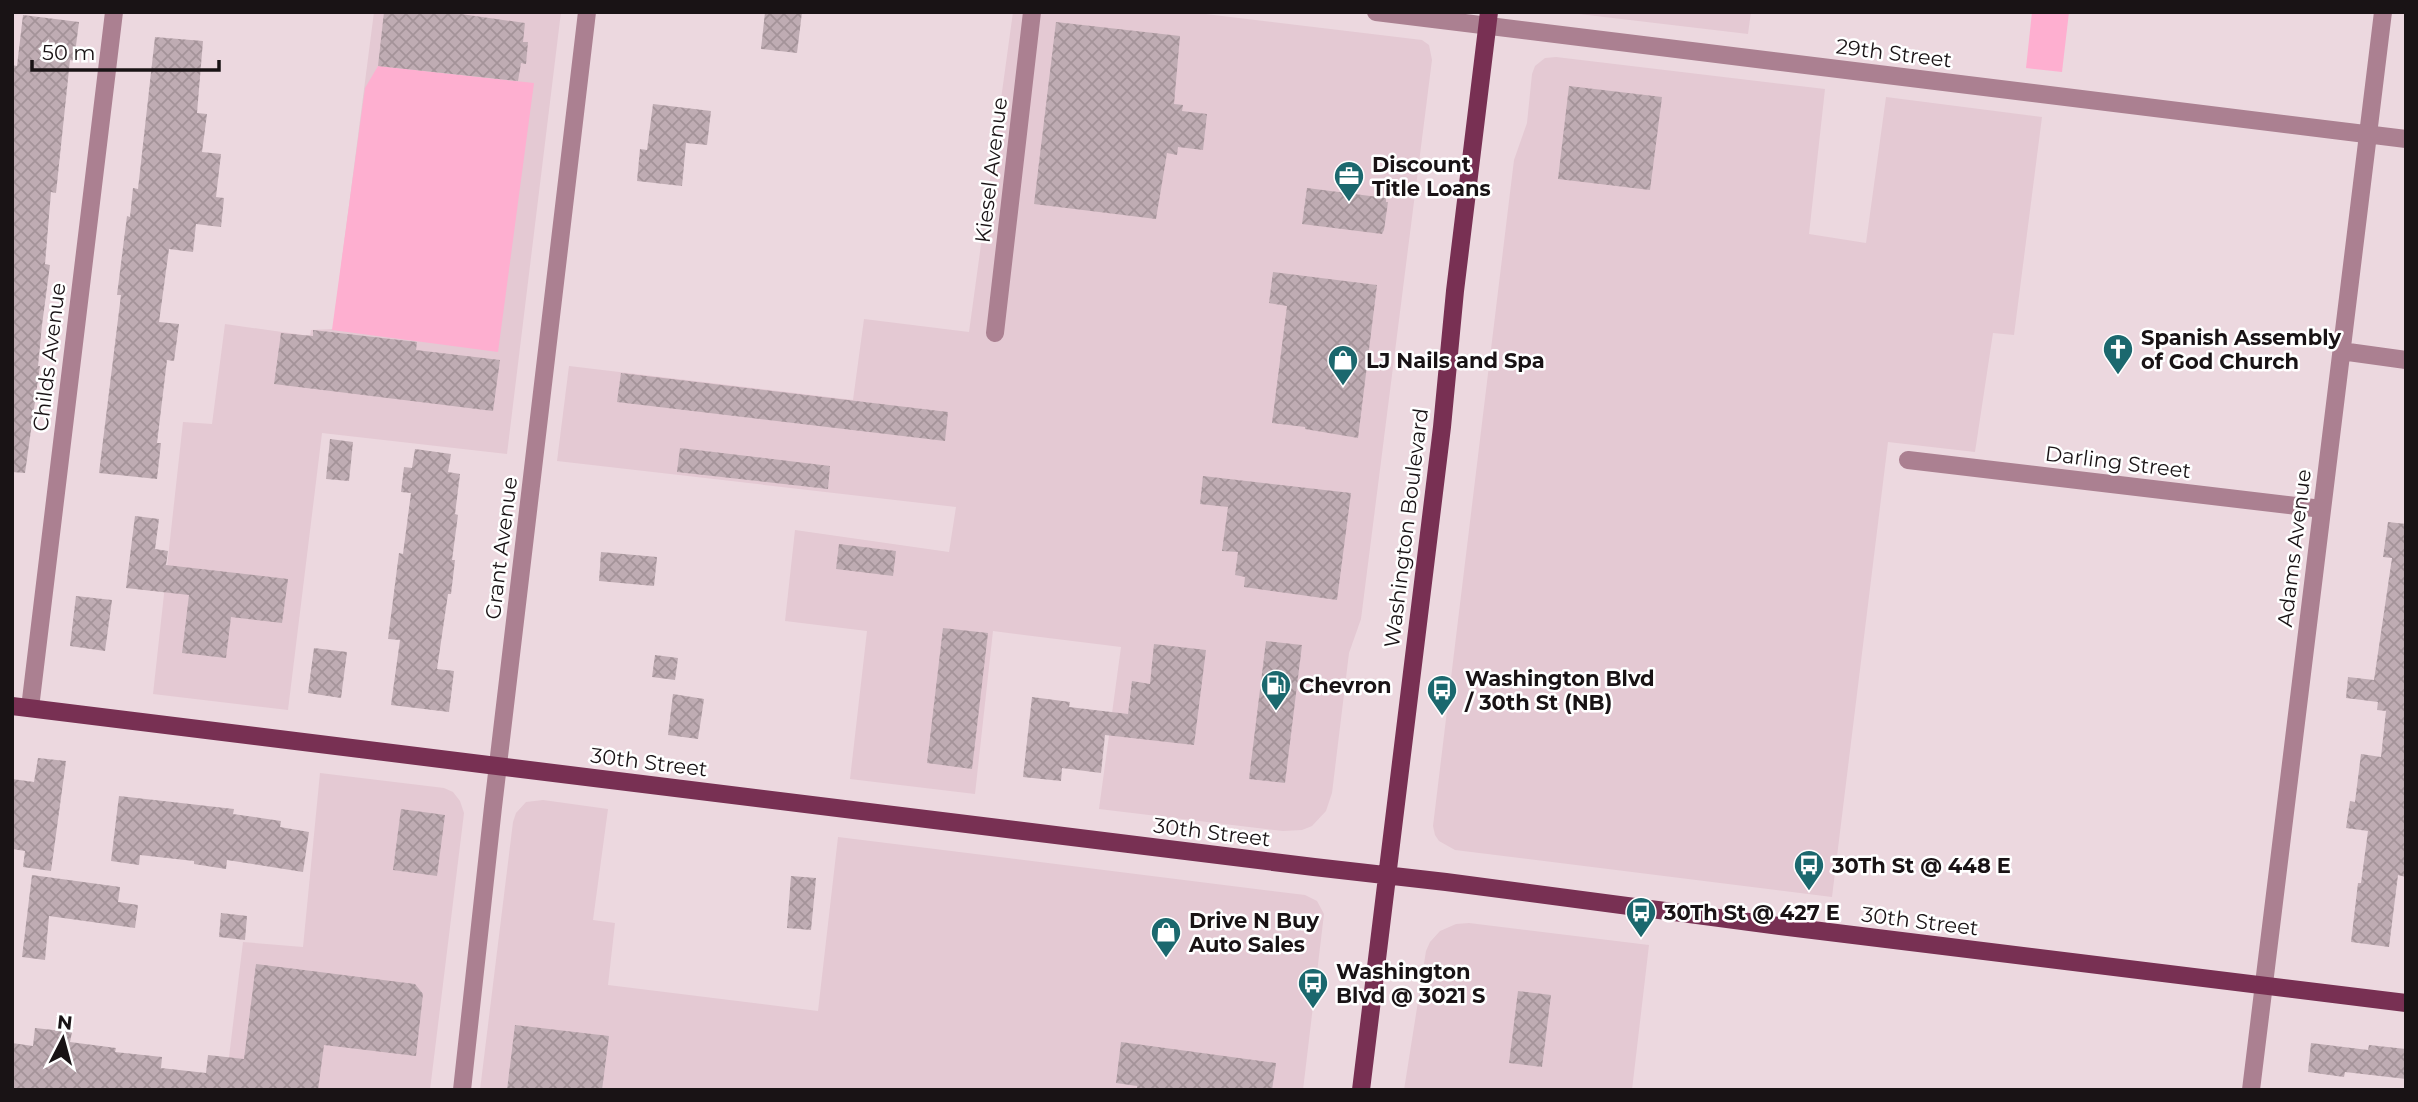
<svg xmlns="http://www.w3.org/2000/svg" width="2418" height="1102" font-family="Montserrat,sans-serif">
	<style>
		.built { fill: #e4c9d3 }
		.green { fill: #feafd0 }
		.building { fill: url(#building-cross-hatch) }
		.lines { fill: none; stroke-linecap: round; stroke-linejoin: round }
		.minor { stroke: #ab8091; stroke-width: 18 }
		.major { stroke: #783053; stroke-width: 18 }
		.labels { text-anchor: middle; dominant-baseline: central; stroke-width: 5; stroke-linejoin: round; paint-order: stroke }
		.street-label { font-size: 21px; fill: #191315; stroke: #fff }
		.poi-label { font-size: 21px; font-weight: bold; fill: #191315; stroke: #fff; text-anchor: start }
	</style>
	<defs>
		<pattern id="building-cross-hatch" width="8" height="8" patternUnits="userSpaceOnUse" patternTransform="scale(1.75)"><rect width="8" height="8" fill="#bfacb3"/><path d="M0 0l8 8M0 8l8-8" fill="none" stroke="#a49399"/></pattern>
	</defs>
	<rect width="100%" height="100%" fill="#ecd8df"/>
	<!-- built -->
	<path class="built" d="M374,12h187l-54,442 -185,-21 -34,277 -135,-16 30,-272 29,2 13,-100 85,12 1,-6 22,-1z
		M1013,12h176l233,28 7,5 3,15 -71,559 -12,34 -17,140 -6,18 -14,15 -10,4 -19,1 -184,-22 22,-162 -128,-16 -18,163 -125,-15 17,-148 -82,-10 10,-91 154,22 7,-45 -399,-46 12,-95 284,34 11,-81 105,13z
		M1562,12h189l-3,22z
		M1556,57l269,32 -16,145 57,9 20,-146 156,20 -28,218 -21,-2 -18,119 -87,-10 -56,455 -377,-47 -16,-9 -4,-6 -2,-9 81,-666 13,-37 5,-49 3,-8 10,-8z
		M320,773l124,15 9,4 7,9 4,12 -34,277h-205l18,-148 60,5z
		M543,800l65,9 -15,111 22,3 -7,62 210,26 20,-174 467,58 12,6 7,13 -21,176h-823l33,-268 3,-9 10,-11z
		M1469,923l180,22 -17,145h-228l22,-139 4,-9 10,-11 16,-7z"/>
	<!-- green -->
	<path class="green" d="M2032,12h37l-7,60 -36,-4z
		M378,66l156,17 -36,269 -166,-22 33,-242z"/>
	<!-- building -->
	<path class="building" d="M384,12h63l78,11 -2,19h5l-2,22 -5,-1 -3,18 -140,-15z
		M765,12h37l-5,41 -36,-4z
		M23,15l56,7 -5,39 -4,-1 -14,133 -5,-1 -6,72 5,1 -8,60 -4,41h2l-15,107 -13,-1v-407l5,1z
		M1056,22l124,14 -6,68 9,1 -1,6 25,3 -4,36 -25,-3 -1,8 -10,-2 -11,66 -122,-15z
		M155,37l48,4 -6,72 10,1 -5,38 19,2 -5,43 8,1 -3,29 -25,-3 -3,28 -24,-3 -10,73 20,2 -5,37 -7,-1 -10,83h4l-4,36 -58,-6 22,-178h-4l10,-79 3,1 3,-29 5,1z
		M1569,86l93,11 -12,93 -92,-11z
		M653,104l58,7 -4,34 -21,-2 -4,43 -45,-5 3,-32 7,1z
		M1307,188l79,10v4h2l-4,28 -2,4 -80,-10z
		M1273,272l104,13 -19,153 -53,-9v-2l-33,-4 15,-117 -18,-3z
		M313,330l104,12 -1,8 84,10 -7,51 -219,-27 7,-51 32,3z
		M621,373l327,39 -3,29 -328,-39z
		M330,439l23,3 -4,39 -23,-2z
		M680,448l150,18 -2,23 -151,-17z
		M415,449l36,5 -3,18 12,2 -5,40 3,1 -6,45h3l-4,34h-3l-11,75 17,2 -5,41 -58,-7 9,-65 -12,-1 11,-86 4,1 8,-61 -10,-1 3,-25 8,1z
		M1203,476l148,17 -14,107 -93,-13 1,-10 -10,-2 3,-23 -16,-1 6,-44 -28,-3z
		M135,516l24,3 -4,30 13,2 -2,14 122,14 -6,44 -51,-6 -5,41 -44,-5 7,-58 -63,-7z
		M2388,522l18,2v353l-8,-2 -9,72 -38,-5 7,-59h3l7,-52 -22,-3 4,-27 5,1 6,-48 20,3 5,-46 -9,-1 1,-8 -32,-4 2,-21 26,3 18,-122 -9,-1z
		M839,544l57,7 -3,25 -57,-7z
		M601,552l56,5 -3,29 -55,-5z
		M76,596l36,4 -7,51 -35,-5z
		M943,628l45,5 -16,136 -45,-6z
		M1266,641l36,4 -17,138 -36,-4z
		M1154,644l52,6 -12,95 -89,-10 -4,38 -39,-5 -1,13 -38,-4 9,-80 38,5 -1,5 59,7 4,-33 18,3z
		M314,648l33,4 -6,46 -33,-5z
		M655,655l23,3 -3,22 -23,-3z
		M673,694l31,5 -6,40 -30,-4z
		M38,758l28,3 -15,110 -28,-4 2,-16 -13,-2v-70l22,3z
		M119,796l115,13 -1,5 48,7 -1,6 29,5 -6,40 -76,-12 -1,9 -32,-5v-3l-54,-6 -1,10 -28,-4z
		M401,809l44,6 -8,61 -44,-6z
		M32,875l88,12 -2,15 20,3 -3,23 -86,-12 -4,44 -23,-3z
		M791,876l25,2 -5,52 -24,-2z
		M221,913l26,3 -2,24 -26,-3z
		M256,964l159,20 8,10 -7,62 -92,-11 -6,45 -306,-2v-45l21,3 2,-18 37,4 -2,10 46,6 -1,4 47,5 -1,11 45,5 2,-18 36,4z
		M1518,991l33,4 -9,72 -33,-4z
		M515,1025l94,11 -7,54h-95z
		M1121,1042l155,21 -4,27h-135v-4l-21,-3z
		M2311,1043l57,7 1,-5 37,4v30l-61,-7 -1,5 -36,-5z"/>
	<g class="lines">
		<!-- minor -->
		<path class="minor" d="M1376,12l1030,127
			M995,333l37,-321
			M2341,351l65,9
			M1908,460l414,49
			M30,708l84,-696
			M462,1090l31,-283 94,-795
			M2251,1090l132,-1078"/>
		<!-- major -->
		<path class="major" d="M12,706l1302,161 132,15 334,44 626,77
			M1361,1090l81,-663 13,-136 34,-279"/>
	</g>
	<!-- icons -->
	<defs>
		<g id="office-pin" transform="scale(1.575)"><path d="M0 17L-7.5 6A9.5 9.5 0 1 1 7.5 6Z" fill="#1b686e" stroke="#fff"/><path d="M-6-3h4V-5.5h4V-3h4V5H-6ZM-1-4.5V-3h2v-1.5ZM-6 0V1H6V0Z" fill="#fff"/></g>
		<g id="church-pin" transform="scale(1.575)"><path d="M0 17L-7.5 6A9.5 9.5 0 1 1 7.5 6Z" fill="#1b686e" stroke="#fff"/><path d="M-1.2-6h2.4v3.5h3.3v2.4h-3.3V6h-2.4V-.1h-3.3v-2.4h3.3Z" fill="#fff"/></g>
		<g id="shop-pin" transform="scale(1.575)"><path d="M0 17L-7.5 6A9.5 9.5 0 1 1 7.5 6Z" fill="#1b686e" stroke="#fff"/><path d="M-5-2.5h2.3a2.7 3.5 0 0 1 5.4 0H5L5.5 6h-11ZM-1.5-2.5h3a1.5 2.3 0 0 0-3 0Z" fill="#fff"/></g>
		<g id="fuel-pin" transform="scale(1.575)"><path d="M0 17L-7.5 6A9.5 9.5 0 1 1 7.5 6Z" fill="#1b686e" stroke="#fff"/><path d="M-5.5-6h7V0h2V4h1.3V-2.5L3-4.5l.8-.8L6-3V5H2.5V1h-1V6h-7ZM-4.2-4.7v3.2H.2V-4.7Z" fill="#fff"/></g>
		<g id="bus-pin" transform="scale(1.575)"><path d="M0 17L-7.5 6A9.5 9.5 0 1 1 7.5 6Z" fill="#1b686e" stroke="#fff"/><path d="M-5-6H5V4H4V6H2V4H-2V6H-4V4H-5ZM-3.5-4V0h7V-4ZM-3.5 1.2v1.5H-2V1.2ZM2 1.2v1.5H3.5V1.2Z" fill="#fff"/></g>
	</defs>
	<g fill-rule="evenodd">
		<use href="#office-pin" x="1349" y="176"/>
		<use href="#church-pin" x="2118" y="349"/>
		<use href="#shop-pin" x="1343" y="360"/>
		<use href="#fuel-pin" x="1276" y="685"/>
		<use href="#bus-pin" x="1442" y="690"/>
		<use href="#bus-pin" x="1809" y="865"/>
		<use href="#bus-pin" x="1641" y="912"/>
		<use href="#shop-pin" x="1166" y="932"/>
		<use href="#bus-pin" x="1313" y="983"/>
	</g>
	<g class="labels">
		<!-- street labels -->
		<g class="street-label">
			<text transform="translate(1894 53) rotate(7)">29th Street</text>
			<text transform="translate(991 170) rotate(-83)">Kiesel Avenue</text>
			<text transform="translate(49 357) rotate(-83)">Childs Avenue</text>
			<text transform="translate(2118 462) rotate(7)">Darling Street</text>
			<text transform="translate(1406 528) rotate(-83)">Washington Boulevard</text>
			<text transform="translate(501 548) rotate(-83)">Grant Avenue</text>
			<text transform="translate(2294 548) rotate(-83)">Adams Avenue</text>
			<text transform="translate(649 762) rotate(7)">30th Street</text>
			<text transform="translate(1212 832) rotate(7)">30th Street</text>
			<text transform="translate(1920 921) rotate(7)">30th Street</text>
		</g>
		<!-- poi labels -->
		<g class="poi-label">
			<text x="1372" y="164">Discount<tspan x="1372" dy="24">Title Loans</tspan></text>
			<text x="2141" y="337">Spanish Assembly<tspan x="2141" dy="24">of God Church</tspan></text>
			<text x="1366" y="360">LJ Nails and Spa</text>
			<text x="1465" y="678">Washington Blvd<tspan x="1465" dy="24">/ 30th St (NB)</tspan></text>
			<text x="1299" y="685">Chevron</text>
			<text x="1832" y="865">30Th St @ 448 E</text>
			<text x="1664" y="912">30Th St @ 427 E</text>
			<text x="1189" y="920">Drive N Buy<tspan x="1189" dy="24">Auto Sales</tspan></text>
			<text x="1336" y="971">Washington<tspan x="1336" dy="24">Blvd @ 3021 S</tspan></text>
		</g>
	</g>
	<!-- border -->
	<rect width="2418" height="1102" fill="none" stroke="#191315" stroke-width="28"/>
	<!-- north arrow -->
	<g transform="translate(63 1039) rotate(6)" stroke="#ffffff" stroke-width="5" paint-order="stroke">
	<path d="M0-5L12 26L0 18L-12 26Z" fill="#191315"/>
	<text y="-10" font-size="19" font-weight="bold" text-anchor="middle" fill="#191315">N</text>
	</g>
	<!-- scale -->
	<path d="M32 60v10h187v-10" fill="none" stroke="#191315" stroke-width="3.5"/>
	<text x="42" y="60" font-size="21" fill="#191315" stroke="#ffffff" stroke-width="5" paint-order="stroke">50 m</text>
</svg>
